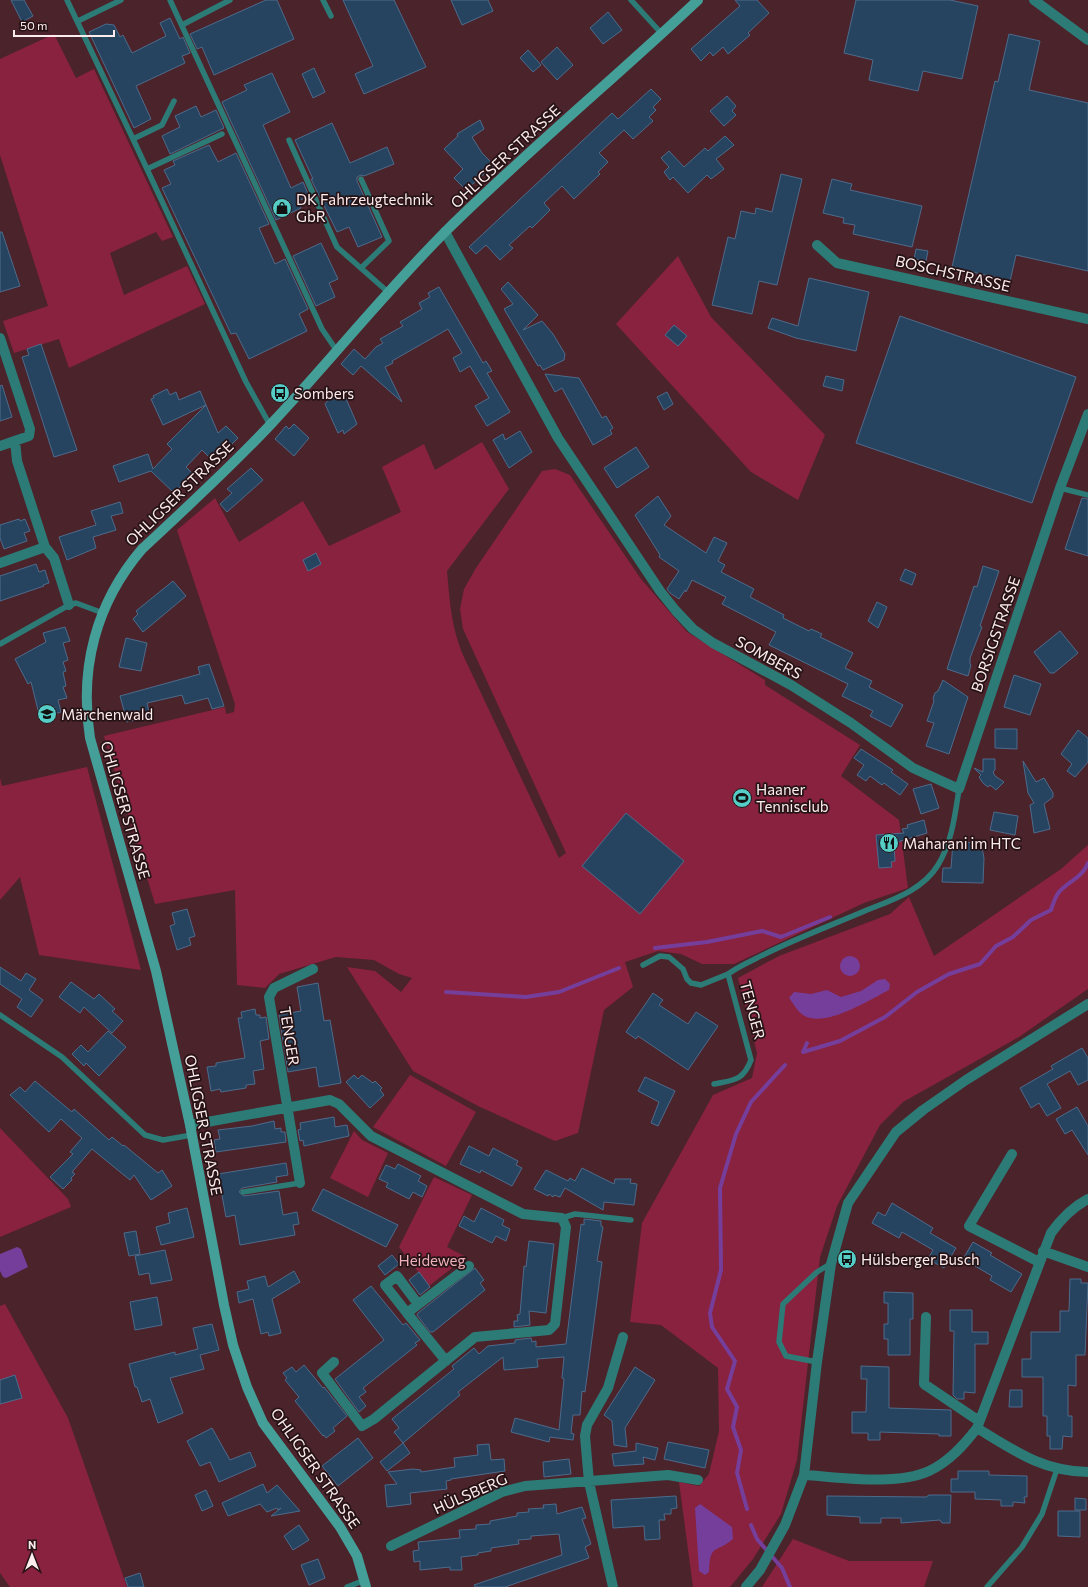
<svg xmlns="http://www.w3.org/2000/svg" width="1088" height="1587" font-family="Commissioner,sans-serif">
	<style>
		.green { fill: #89223e }
		.water { fill: #763e9b }
		.lines { fill: none; stroke-linecap: round; stroke-linejoin: round }
		.stream { stroke: #763e9b; stroke-width: 4 }
		.building { fill: #264460; stroke: #4d6b8b }
		.lane { stroke: #2d7b76; stroke-width: 5.5 }
		.street { stroke: #2d7b76; stroke-width: 10 }
		.secondary { stroke: #459f99; stroke-width: 10 }
		.labels { text-anchor: middle; dominant-baseline: central; stroke-width: 3.5; stroke-linejoin: round; paint-order: stroke }
		.street-label { font-size: 15px; fill: #fdecee; stroke: #261316 }
		.poi-label { font-size: 15px; fill: #fdecee; stroke: #261316; text-anchor: start }
		.park-label { font-size: 15px; fill: #eeb1b9; stroke: #261316 }
	</style>
	<rect width="100%" height="100%" fill="#4b232b"/>
	<!-- green -->
	<path class="green" d="M54,34l22,44 18,-9 79,168 -11,4 -6,-9 -46,21 14,42 63,-29 18,38 -136,64 -10,-29 -45,14 -11,-32 45,-15 -48,-151v-96z
		M678,256l33,61 114,118 -27,65 -47,-28 -135,-148z
		M482,442l27,47 -62,82c3,32 4,54 16,84l96,203 7,-5 -103,-224 -3,-20 4,-20 12,-21 66,-97 13,-2 15,6 71,104 46,53 78,48v5l95,60 -19,31 58,44 9,68 -44,15 -130,61h-32l-21,-10 -23,-3 -33,11 8,25 -29,23 -26,123 -23,8 -77,-35 -65,-35 -66,-104 28,4 26,21 11,-14 -13,-4 -25,-14 -38,-3 -57,17 -14,14 -28,-3 -2,-95 -80,14 -51,-168 121,-29 1,7 8,-2 1,-8 -58,-174 38,-32 24,44 64,-41 26,45 72,-34 -19,-45 42,-23 11,26z
		M87,767l54,203 -102,-15 -19,-78 -20,23v-122l2,8z
		M1088,845v144l-69,48 -116,65 -23,23 -43,81 -17,51 -23,203 -16,54 -28,45 -23,28h-37l-14,-105 20,4 10,-12 10,-43 -1,-63 -57,-43 -31,-3 12,-99 71,-128 39,-17 5,-25 -19,-75 41,-22 111,-42 19,-17 25,59 127,-87z
		M410,1075l66,37 -30,54 -73,-39z
		M0,1128l68,71 3,8 -71,30z
		M354,1131l8,9 26,13 -20,44 -38,-19z
		M434,1177l38,18 -25,52 19,10 -37,29 -30,-39z
		M5,1304l63,114 59,169h-117l-10,-14v-267z
		M793,1539l56,22h84l-9,26h-162z"/>
	<!-- water -->
	<path class="water" d="M840 966a10 10 0 1 1 20 0a10 10 0 1 1-20 0Z
		M885,979l5,5 -1,6c-20,10 -65,39 -86,25 -6,-4 -9,-11 -14,-17l5,-6 17,2 16,-4 14,7 20,-6 17,-11z
		M17,1247l4,2 7,18 -22,11 -3,-1 -3,-6v-17z
		M700,1504l32,23 1,12c-18,15 -23,4 -24,33l-4,3 -6,-4 -4,-63z"/>
	<g class="lines">
		<!-- stream -->
		<path class="stream" d="M655,948l52,-6 55,-11 19,6 49,-20
			M446,992l80,5 33,-5 60,-24
			M803,1052l37,-11 45,-24 32,-25 32,-18 31,-10 16,-18 17,-9 18,-17 20,-10c2,-6 4,-13 8,-18 10,-11 23,-14 29,-29
			M803,1052l4,-9
			M747,1509l-10,-36 4,-23 -8,-23 4,-20 -10,-18 8,-28 -23,-34 -2,-14 11,-43 -1,-82 16,-54 15,-32 34,-37
			M751,1525l6,14 25,29 8,19"/>
	</g>
	<!-- building -->
	<path class="building" d="M11,0h13l9,16 -11,6z
		M266,0h11l17,39 -80,36 -12,-28 -5,2 -7,-15z
		M343,0h51l32,67 -62,27 -9,-20 18,-8z
		M451,0h37l5,11 -31,14z
		M735,0h22l12,13 -21,20 2,2 -22,19 -5,-7 -10,9 -3,-4 -9,9 -10,-12 49,-43z
		M856,0h94l28,6 -16,73 -39,-8 -5,20 -49,-11 4,-20 -29,-7z
		M608,12l14,18 -19,14 -13,-16z
		M170,18l10,21 3,-2 7,16 -8,3 3,7 -49,23 15,33 -17,9 -45,-96 17,-8 8,1 6,12 3,-2 9,18 34,-17 -6,-13z
		M1009,34l31,7 -11,49 59,13v168l-72,-16 -6,26 -58,-14 43,-186 3,1z
		M557,47l16,18 -16,15 -16,-18z
		M528,50l13,15 -8,7 -13,-14z
		M314,68l11,24 -12,6 -11,-24z
		M272,73l18,39 -27,13 28,63 12,-6 6,14 -11,5 3,7 -25,12 -54,-118 25,-12 -3,-5z
		M651,89l10,10 -8,8 3,3 -7,7 4,4 -20,18 -9,-9 -25,23 9,9 -10,10 2,2 -26,25 -12,-13 -18,17 6,7 -18,18 -2,-2 -21,19 4,3 -13,12 -14,-15 -10,9 -7,-7 143,-134 6,6z
		M727,96l9,10 -4,5 4,4 -12,11 -14,-15z
		M196,106l5,11 15,-7 8,18 -54,26 -8,-18 18,-9 -5,-11z
		M480,120l4,9 -12,8 10,16 12,12 -28,25 -12,-12 9,-9 -19,-20 14,-13 -1,-2z
		M332,123l18,40 37,-16 7,17 -30,12 -3,-1 -4,2v4l25,56 -24,10 -9,-20 -12,5 -26,-53h2l-18,-39z
		M725,136l9,9 -18,14 8,10 -13,10 -4,-4 -19,18 -15,-16 -3,3 -6,-8 5,-5 -8,-9 8,-7 15,16 21,-19 3,3z
		M209,145l9,17 18,-9 33,71 -10,4 16,36 10,-5 23,50 -9,5 8,17 -58,28 -13,-26 -5,1 -69,-146 9,-4 -7,-14 11,-5 -2,-4z
		M781,174l21,5 -25,106 -18,-4 -7,33 -40,-9 16,-68 7,2 6,-28 14,3 1,-6 16,4z
		M832,179l20,5 -2,6 72,16 -10,41 -59,-13 2,-9 -12,-2 1,-5 -21,-5z
		M0,232h2l18,54 -20,6z
		M321,243l17,36 -9,4 6,14 -19,9 -23,-50z
		M916,249l12,2 -2,10 -12,-2z
		M809,278l60,14 -13,59 -60,-13 -28,-10 4,-10 26,8z
		M508,282l30,33 -15,15 19,-9 11,13 12,20 -1,6 -21,10 -3,-5 -2,1 -34,-57 9,-5 -12,-15z
		M439,287l44,76 3,-2 6,10 -5,2 23,39 -23,14 -12,-20 14,-8 -19,-32 -10,6 -7,-14 9,-5 -14,-24 -56,32 1,2 -8,4 17,35 -41,-36 -8,9 -12,-11 13,-15 11,10 11,-12 7,-4 -3,-4 23,-13 -3,-4 22,-13 -3,-6 11,-6 -2,-4z
		M900,316l176,61 -44,126 -176,-60z
		M674,325l13,11 -9,10 -13,-11z
		M41,344l36,106 -23,7 -32,-100 7,-2 -2,-6z
		M545,374l34,4 23,40 4,-2 7,12 -3,2 2,4 -19,11 -31,-57 -7,4z
		M826,376l18,4 -2,11 -19,-5z
		M2,385l10,32 -12,4v-35z
		M167,389l3,6 6,-3 3,8 21,-9 6,14 -43,20 -12,-26 3,-1 -1,-2z
		M667,392l6,12 -9,6 -7,-13z
		M334,393l2,5 8,-4 13,30 -13,10 -1,-4 -5,3 -13,-29z
		M206,405l12,28 8,-7 12,12 -24,24 -12,-12 -16,17 7,7 -19,19 -23,-22 -32,11 -6,-16 35,-12 5,15 19,-20 -5,-5z
		M294,424l15,14 -15,18 -19,-17 11,-13 3,3z
		M520,431l12,21 -23,16 -16,-28 10,-6 2,6z
		M636,447l13,20 -32,21 -13,-20z
		M251,468l12,12 -36,32 -7,-8 12,-11 -5,-4z
		M658,496l13,20 -7,9 42,28 8,-16 13,6 -9,18 7,4 -4,7 33,17 -4,8 34,18 -1,3 26,13 2,-2 11,5 -2,3 33,16 -8,15 27,13 -3,6 34,18 -12,22 -21,-11 3,-5 -31,-15 6,-12 -79,-39 7,-13 -54,-28 4,-7 -34,-17 -6,12 -1,-2 -6,9 -9,-6 -3,-4 12,-18 -20,-14 1,-2 -25,-40z
		M1082,498l6,1v57l-23,-7z
		M120,502l3,11 -12,3 5,14 -23,7 3,11 -29,12 -8,-23 37,-12 -5,-14z
		M19,519l1,2 5,-2 5,12 -6,2 3,8 -23,8 -4,-11v-13z
		M316,553l5,11 -13,7 -5,-11z
		M36,564l3,8 6,-2 4,13 -6,2 1,1 -44,15v-25z
		M983,566l16,5 -19,55 2,1 -12,31v6l1,1 -3,11 -21,-7 27,-83 3,1z
		M905,569l11,5 -4,11 -12,-5z
		M173,581l13,15 -43,36 -10,-13 5,-5 -2,-3z
		M877,602l10,5 -9,21 -10,-7z
		M65,627l5,14 -7,2 5,17 -5,2 3,9 -3,1 3,14 -3,1 4,11 -9,2 3,12 -21,6 -9,-36 -3,2 -13,-25 31,-17 -3,-9z
		M1060,631l18,22 -24,20h-4l-16,-21z
		M126,638l21,5 -6,28 -22,-4z
		M209,664l15,42 -12,3 -4,-11 -23,6 -3,-9 -35,8 3,13 -23,6 -7,-26 80,-22 -2,-7z
		M1014,675l27,9 -11,31 -26,-8z
		M943,680l25,17 -19,57 -23,-8 8,-23 -7,-2 7,-20 -1,-3 2,-5 3,-2z
		M995,729h22v20l-22,-1z
		M1078,730l10,8v24l-13,15 -8,-6 5,-7 -11,-10z
		M861,749l32,21 -2,2 17,12 -8,11 -16,-12 -2,2 -12,-9 -4,5 -9,-6 7,-10 -10,-7z
		M983,759h12v11l-2,2 2,4 9,6 -8,8 -6,-5 -2,2 -5,-4 -4,-6 2,-2 -7,-7 9,4z
		M1023,761l13,21 8,-4 9,15v4l-9,7 6,25 -16,4 -4,-28 4,-2 -6,-10z
		M931,784l8,24 -18,6 -8,-25z
		M994,812l24,4 -3,19 -25,-5z
		M626,813l58,48 -44,53 -58,-48z
		M924,820l3,13 -33,10 1,18 -4,1 1,5 -13,1 -3,-33 28,-2 -2,-4 6,-1 -1,-3z
		M953,842l28,1 3,15 -1,25 -41,-1 1,-14h8z
		M187,909l8,27 -6,2 2,7 -14,5 -7,-24 5,-2 -3,-11z
		M0,967l21,14 5,-8 10,6 -7,11 14,10 -12,17 -14,-10 5,-8 -22,-15z
		M71,982l23,17 5,-5 16,15 -3,2 11,10 -11,12 -28,-26 -4,6 -21,-16z
		M318,983l6,38 6,-1 11,63 -22,4 -3,-20 -28,5 -9,-57 22,-4 -4,-24z
		M653,993l10,7 -4,5 29,19 8,-12 22,14 -30,44 -50,-34 -2,3 -10,-7z
		M255,1009l1,6h4v3l6,-1 3,22 -9,2 4,28 -11,2 2,13 -9,1v3l-25,4 -1,-3 -9,2 -4,-24 9,-1v-3l29,-5 -7,-40h4l-1,-6z
		M108,1031l18,16 -27,29 -13,-13 -2,3 -12,-12 9,-9 7,7z
		M1082,1048l6,10v22l-10,5 -8,-14 -23,13 14,24 -14,8 -8,-13 -8,5 -11,-20 33,-19 -2,-3z
		M354,1075l4,4 4,-4 11,8 2,-2 7,7 -2,2 4,5 -14,13 -24,-26z
		M645,1077l30,14 -17,35 -7,-3 8,-21 -21,-11z
		M35,1081l37,31 2,-3 35,31 3,-3 11,9 1,-1 34,28 4,-3 10,16 -21,14 -17,-25 -4,5 -38,-31 -20,23 3,2 -4,4 1,2 -9,9 -13,-12 23,-23 -3,-2 12,-14 -21,-19 -12,13 -39,-37 10,-8 5,5z
		M1077,1107l11,19v29l-16,-25 -7,4 -9,-15z
		M334,1117l1,10 12,-2 2,11 -45,10 -1,-6 -3,1 -2,-11 3,-1 -1,-6z
		M274,1121l1,8 6,-1v4h4l1,10 -70,10 -2,-12 6,-1 -2,-9 34,-4z
		M469,1146l20,10 4,-8 25,13 -2,4 6,3 -10,18 -31,-16 -1,3 -20,-9z
		M286,1163l2,12 -12,2 1,5 -35,6 -3,4 5,4 35,-5 4,24 14,-3 2,12 -6,1 2,10 -55,10 -5,-30 -9,2 -8,-43z
		M398,1164l23,12 -3,5 9,5 -5,11 -9,-5 -4,7 -23,-12 2,-4 -9,-4 7,-14 9,4z
		M582,1168l32,16 1,-5h16l-1,4 7,1 -3,21 -30,-3 -1,8 -38,-22 -5,9 -6,-2 -1,2 -4,-3 -1,2 -14,-7 12,-19 22,11 2,-3 5,3z
		M323,1189l75,36 -12,22 -74,-37z
		M892,1203l41,25 -3,5 26,15 -12,20 -16,-9 5,-9 -31,-18 -3,6 -27,-15 6,-11 7,4z
		M187,1208l7,29 -33,8 -5,-18 14,-4 -2,-10z
		M481,1208l23,12 -2,5 8,4 -4,12 -10,-5 -4,7 -33,-17 5,-10 10,6z
		M584,1219l17,2v5l2,1 -6,34 5,1 -17,130 -3,-1 -2,24h-7l-2,18 3,1 -1,6 -23,-3 -1,5 -38,-10 4,-14 44,12 5,-51 -2,-1 2,-21 -27,2 1,8 -34,3 -1,-13 -45,35 2,3 -57,48 -9,-11 5,-4 -7,-9 62,-50 -2,-3 22,-18 5,6 9,-8 27,-3v-3l16,-2 1,4 4,-1v6l30,-3 15,-120 3,1z
		M136,1231l4,23 -11,2 -5,-23z
		M529,1241l25,3 -8,69 -17,-2 1,14 -16,2v-6h4l-1,-6 3,-1 4,-48 2,1z
		M973,1242l19,11 -2,2 32,19 -11,18 -21,-12 2,-4 -29,-17z
		M165,1250l7,30 -21,4 -2,-11 -10,2 -4,-19z
		M392,1255l7,9 -14,11 -7,-9z
		M475,1268l9,12 -4,3 5,7 -52,42h-3l-13,-17 1,-2z
		M294,1271l6,11 -28,17 9,34 -12,3 -1,-4 -7,2 -8,-35 -14,4 -2,-11 12,-3 -2,-8 18,-5 3,11z
		M419,1272l11,15 -10,8 -11,-15z
		M1070,1279h11v4h7l-3,72h-9v31l-8,-1v31h4v21l-9,-1 -1,13h-12v-13h-3v-20h-4v-39h-21v-18h9v-27h29v-21h9z
		M371,1286l32,39 3,-2 14,17 -5,3 2,2 -54,43 3,4 -7,5 7,9 -7,6 -24,-33 49,-39 -31,-40z
		M884,1292l29,1v26h-3v36h-22v-16h-4v-15h4v-21h-4z
		M157,1297l5,28 -27,5 -5,-28z
		M950,1310h22v22h16v12h-13v49l-11,-1v7h-7l-4,-4 1,-64h-4z
		M212,1324l7,26 -19,5 4,14 -34,9 13,35 -25,10 -8,-24 -8,3 -5,-15h-2l-6,-23 46,-12v3l23,-6 -5,-21z
		M304,1365l19,23 1,-1 23,29 -14,12 2,3 -9,7 -2,-3 -1,1 -28,-35 4,-4 -14,-17 2,-2 -4,-5 9,-6 4,5z
		M861,1366l28,1v41l62,2v26h-12v-2l-59,-2v8h-12v-7h-16v-21h14l1,-33h-6z
		M635,1367l20,13 -30,48 2,19 -13,-2 -2,-24 -8,-6z
		M15,1375l7,23 -22,6v-24z
		M1010,1390h12v17h-13z
		M212,1428l18,32 20,-8 6,14 -37,16 -9,-20 -10,4 -13,-25z
		M358,1438l15,20 -35,28 -16,-20z
		M668,1442l41,8 -4,18 -41,-9z
		M403,1443l7,10 -23,18 -7,-9z
		M636,1443l22,5 -3,12 -12,-3 1,7 -30,2 -2,-12 24,-3z
		M489,1444l2,16 13,-1 1,12 -54,8v1l-5,1 1,8 -37,4 1,11 -24,3 -2,-22 12,-1 -9,-12 25,-3 8,1v2l34,-5 -1,-9 24,-3 -1,-10z
		M569,1459l2,15 -27,3 -1,-15z
		M958,1471h31v4l38,1v21h-3l1,6 -12,-1v4h-12v-6l-26,-1v-7h-24v-13h7z
		M263,1484l4,9 10,-8 23,26 -29,5 10,-8 -3,2 -1,-2 -10,4 -7,-8 -32,12 -6,-13z
		M206,1490l7,16 -11,5 -7,-16z
		M929,1495h22l-1,28h-8l-2,-3 -39,3v-5h-20v5h-21v-6l-33,-2v-19l99,1z
		M676,1496l1,12 -6,1v5h-7l1,6h-6l1,19 -15,1 -1,-14 -31,2 -2,-28z
		M1075,1498l11,1v11h-11z
		M556,1504l1,10 25,-7 4,11 -4,1 9,25 -6,3 4,11 -84,29h-30l-1,-2 88,-30 -3,-21 -28,2v3l-13,1 1,4 -28,4v3l-13,2v2l-17,2 1,13h-12v-3l-30,3v-9l-6,1 -1,-11 6,-1 -1,-8 42,-4 -1,-8 17,-1v-4l14,-1v-3l27,-5v-3l12,-1 -1,-3 16,-1 -1,-3z
		M1058,1511h22v26l-22,-1z
		M299,1525l10,15 -16,10 -9,-14z
		M318,1559l7,19 -16,7 -8,-20z
		M140,1573l4,14h-16l-3,-9z"/>
	<g class="lines">
		<!-- lane -->
		<path class="lane" d="M67,0l66,139 29,-14 12,-24
			M170,0l152,329 15,22
			M323,0l8,16
			M631,0l31,34
			M78,21l43,-21
			M182,25l48,-25
			M133,139l113,243 24,43
			M289,140l48,107 51,45
			M147,169l75,-35
			M361,179l28,62 -28,27
			M1060,488l28,7
			M0,644l69,-39 7,-2 27,10
			M643,965l17,-9 9,1 14,12 4,10 4,4 10,2 27,-11 23,86c-8,21 -17,20 -37,24
			M728,974c11,-8 23,-13 35,-19 34,-17 69,-30 104,-45 25,-10 56,-20 71,-45 14,-23 17,-50 21,-76
			M0,1015l62,42 83,78 18,5 29,-5
			M243,1192l57,-9
			M562,1218l13,-4 56,6
			M817,1362l-31,-6 -7,-14 4,-38 34,-32 13,-8
			M347,1587l18,-7
			M987,1587l35,-40 20,-33 15,-45"/>
		<!-- street -->
		<path class="street" d="M1034,0l54,40
			M445,232l113,206 102,153 16,20 17,18 20,14 78,42 60,38 62,45 46,21 101,-301 28,-74
			M817,245l20,18 251,56
			M0,338l30,91 -1,7 -29,10
			M15,441l2,20 28,86 9,11 15,47
			M0,563l45,-16
			M190,1125l140,-25 9,4 32,32 152,78 39,4 4,9 -11,97 -6,6 -74,7 -101,82 -12,7 -40,-53 12,-11
			M1012,1154l-43,72 70,36
			M300,1183l-31,-186 5,-9 39,-19
			M1043,1251l45,16
			M407,1313l-22,-28 12,-9 21,28
			M926,1317l-2,67 55,37
			M446,1361l-39,-48 62,-47
			M977,1428c38,23 65,43 111,44
			M804,1475c35,2 93,11 125,-4 20,-9 35,-26 48,-43l74,-195c10,-14 22,-26 37,-34
			M391,1546l111,-54 23,-6 143,-11 30,5
			M613,1587l-24,-105 -4,-46 2,-11 21,-37 15,-51
			M746,1587l14,-17 25,-45 19,-50 13,-113 14,-98 17,-61 48,-71 27,-22 43,-30 122,-76"/>
		<!-- secondary -->
		<path class="secondary" d="M366,1587l-9,-31 -17,-29 -77,-104 -16,-36 -14,-42 -9,-40 -34,-180 -34,-154 -66,-233c-11,-70 6,-135 52,-189 44,-41 89,-82 130,-126 59,-63 113,-131 174,-192 81,-80 169,-153 252,-231"/>
	</g>
	<!-- icons -->
	<defs>
		<g id="shop-disc" transform="scale(1)"><circle r="9.5" fill="#55cdc6" stroke="#261316"/><path d="M-5-2.5h2.3a2.7 3.5 0 0 1 5.4 0H5L5.5 6h-11ZM-1.5-2.5h3a1.5 2.3 0 0 0-3 0Z" fill="#111"/></g>
		<g id="bus-disc" transform="scale(1)"><circle r="9.5" fill="#55cdc6" stroke="#261316"/><path d="M-5-6H5V4H4V6H2V4H-2V6H-4V4H-5ZM-3.5-4V0h7V-4ZM-3.5 1.2v1.5H-2V1.2ZM2 1.2v1.5H3.5V1.2Z" fill="#111"/></g>
		<g id="school-disc" transform="scale(1)"><circle r="9.5" fill="#55cdc6" stroke="#261316"/><path d="M0-5L7-2L0 1L-7-2ZM-4 1L0 2.5L4 1V4Q0 6-4 4Z" fill="#111"/></g>
		<g id="stadium-disc" transform="scale(1)"><circle r="9.5" fill="#55cdc6" stroke="#261316"/><path d="M0-5a6.5 5 0 1 0 0 10a6.5 5 0 1 0 0-10ZM-3.5-1.8h7v3.6h-7Z" fill="#111"/></g>
		<g id="restaurant-disc" transform="scale(1)"><circle r="9.5" fill="#55cdc6" stroke="#261316"/><path d="M-5-6h1v4h1v-4h1v4h1v-4h1v5L-1.5 .5V6h-2V.5L-5-1ZM5-6V6H3V1.5H1.5Q1.5-4 5-6Z" fill="#111"/></g>
	</defs>
	<g fill-rule="evenodd">
		<use href="#shop-disc" x="282" y="208"/>
		<use href="#bus-disc" x="280" y="393"/>
		<use href="#school-disc" x="47" y="714"/>
		<use href="#stadium-disc" x="742" y="798"/>
		<use href="#restaurant-disc" x="889" y="843"/>
		<use href="#bus-disc" x="847" y="1259"/>
	</g>
	<g class="labels">
		<!-- street labels -->
		<g class="street-label">
			<text transform="translate(505 156) rotate(-43)">OHLIGSER STRASSE</text>
			<text transform="translate(953 273) rotate(13)">BOSCHSTRASSE</text>
			<text transform="translate(179 493) rotate(-44)">OHLIGSER STRASSE</text>
			<text transform="translate(995 634) rotate(-71)">BORSIGSTRASSE</text>
			<text transform="translate(769 657) rotate(29)">SOMBERS</text>
			<text transform="translate(126 810) rotate(74)">OHLIGSER STRASSE</text>
			<text transform="translate(753 1010) rotate(75)">TENGER</text>
			<text transform="translate(290 1036) rotate(81)">TENGER</text>
			<text transform="translate(204 1125) rotate(79)">OHLIGSER STRASSE</text>
			<text transform="translate(316 1468) rotate(55)">OHLIGSER STRASSE</text>
			<text transform="translate(470 1493) rotate(-24)">HÜLSBERG</text>
		</g>
		<!-- poi labels -->
		<g class="poi-label">
			<text x="296" y="199">DK Fahrzeugtechnik<tspan x="296" dy="17">GbR</tspan></text>
			<text x="294" y="393">Sombers</text>
			<text x="61" y="714">Märchenwald</text>
			<text x="756" y="789">Haaner<tspan x="756" dy="17">Tennisclub</tspan></text>
			<text x="903" y="843">Maharani im HTC</text>
			<text x="861" y="1259">Hülsberger Busch</text>
		</g>
		<!-- park labels -->
		<g class="park-label">
			<text x="432" y="1260">Heideweg</text>
		</g>
	</g>
	<!-- north arrow -->
	<g transform="translate(32 1555)" stroke="#261316" stroke-width="3" paint-order="stroke">
	<path d="M0-3L7 15L0 10L-7 15Z" fill="#fdecee"/>
	<text y="-6" font-size="11" font-weight="bold" text-anchor="middle" fill="#fdecee">N</text>
	</g>
	<!-- scale -->
	<path d="M14 30v6h100v-6" fill="none" stroke="#fdecee" stroke-width="2"/>
	<text x="20" y="30" font-size="12" fill="#fdecee" stroke="#261316" stroke-width="3" paint-order="stroke">50 m</text>
</svg>
